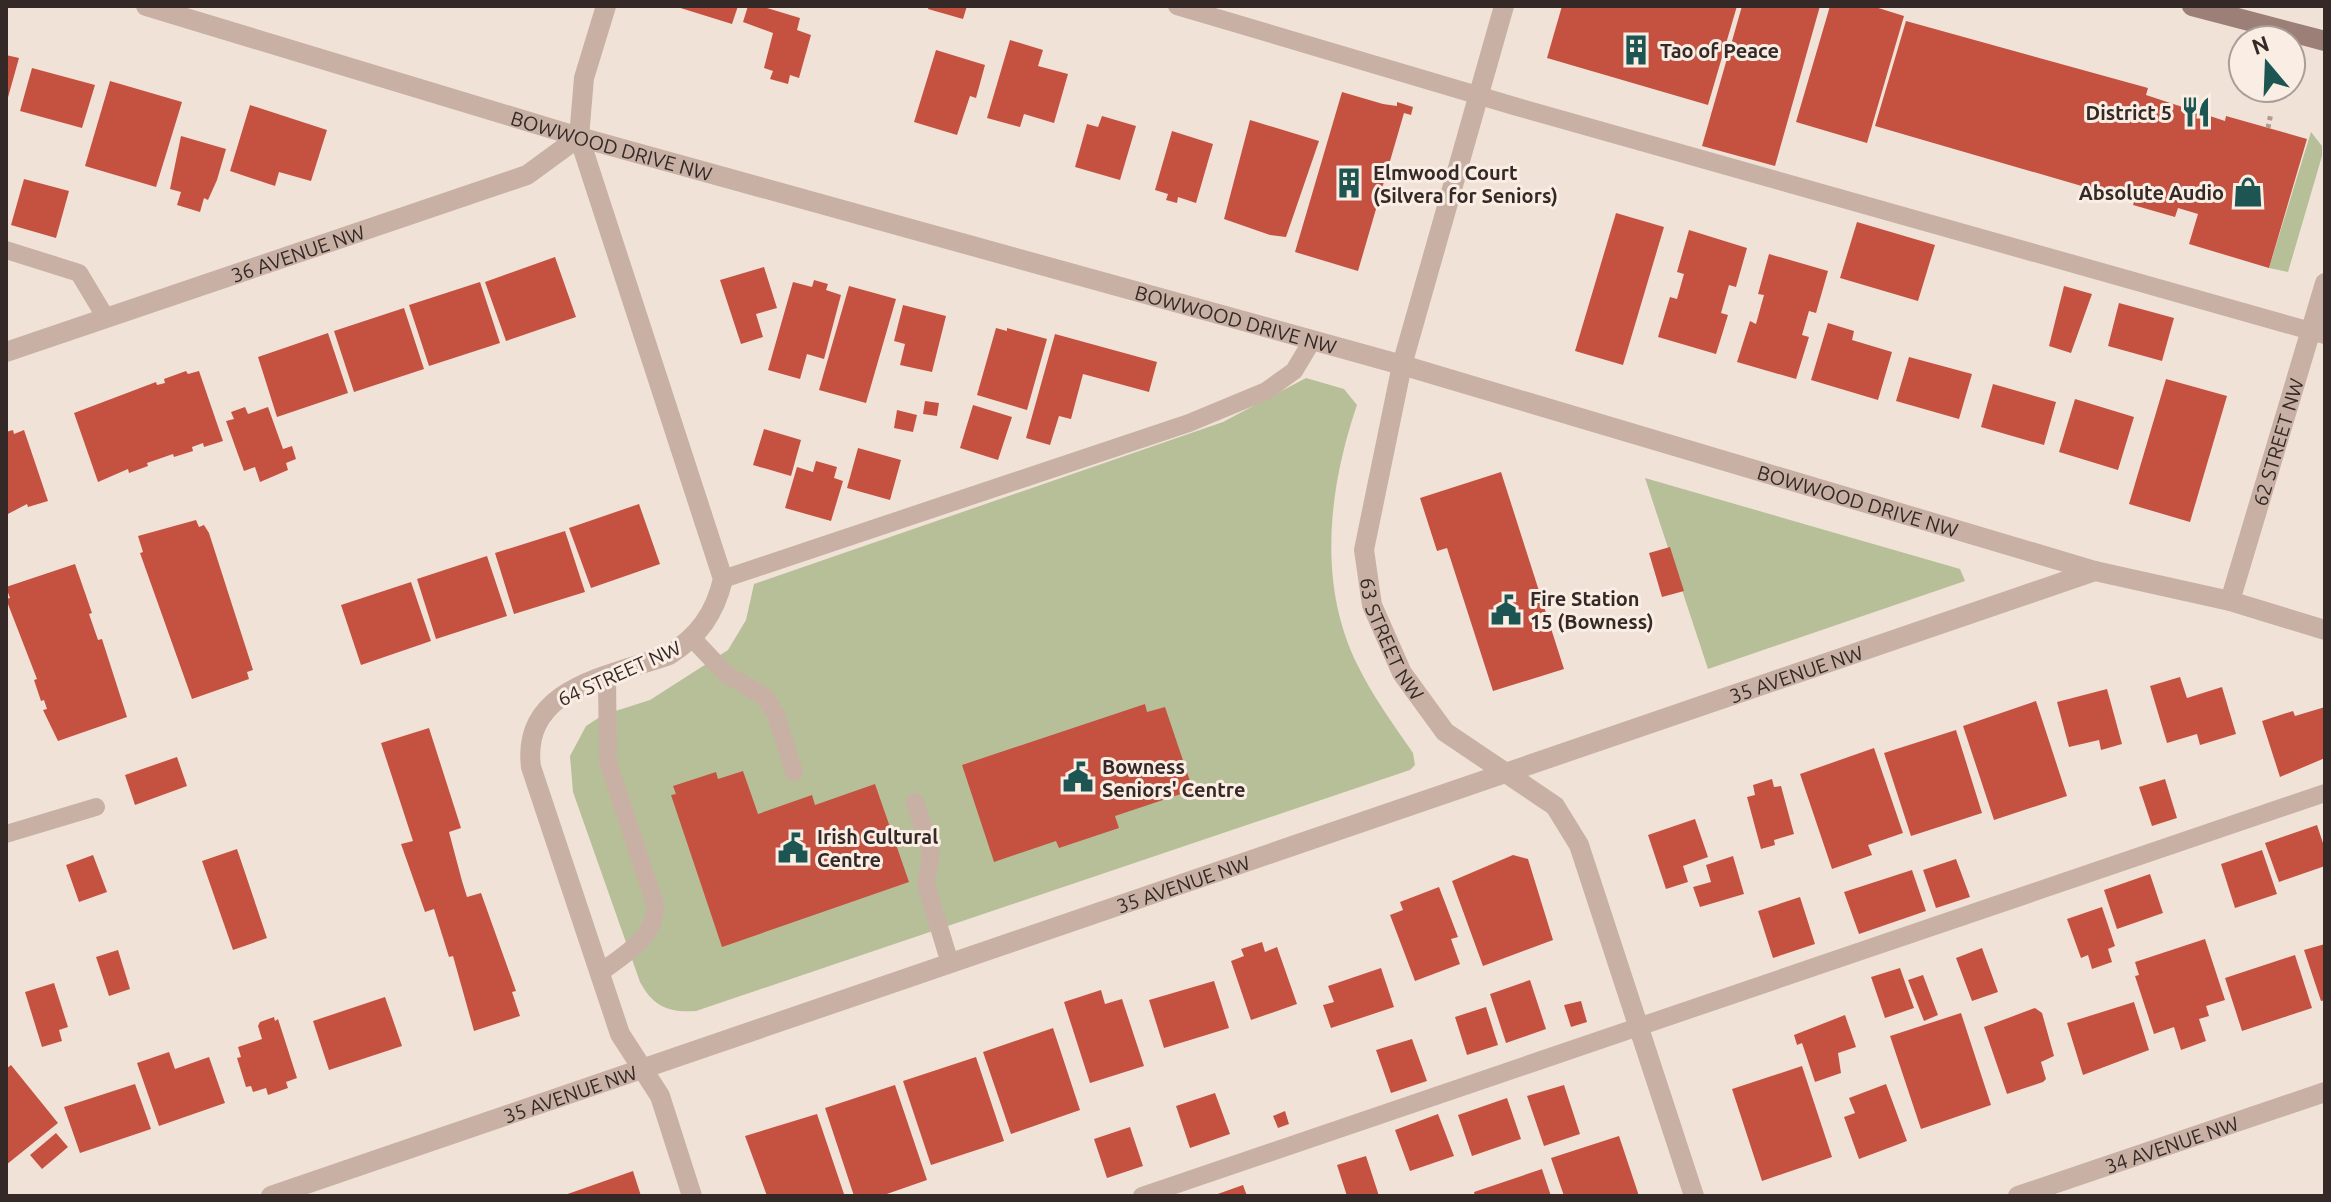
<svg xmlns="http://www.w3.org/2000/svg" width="2331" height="1202" font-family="Ubuntu,sans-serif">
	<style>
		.green { fill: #b7bf98 }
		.building { fill: #c55241 }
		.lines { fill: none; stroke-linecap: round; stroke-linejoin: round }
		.path { stroke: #b49a8e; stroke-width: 5; stroke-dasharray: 4 4; stroke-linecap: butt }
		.lane { stroke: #c8b1a4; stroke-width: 18 }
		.street { stroke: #c8b1a4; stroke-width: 20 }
		.secondary { stroke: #9c7f76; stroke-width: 20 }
		.labels { text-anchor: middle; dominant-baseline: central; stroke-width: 6; stroke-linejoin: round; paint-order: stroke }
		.poi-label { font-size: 20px; font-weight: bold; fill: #342926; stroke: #f9ede4; text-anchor: start }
		.street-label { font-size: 20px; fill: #342926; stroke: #f9ede4 }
	</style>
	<rect width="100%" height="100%" fill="#f1e2d8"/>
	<!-- green -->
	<path class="green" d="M2311,132l11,14v10l-34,116 -19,-4z
		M1306,378l38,11 13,16c-28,82 -40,178 0,259 15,31 36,60 56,89l2,12 -5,5 -714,241c-28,2 -43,-5 -56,-29l-67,-190 -3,-36 16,-30 17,-11 47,-15 78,-50 18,-30 8,-36 469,-162z
		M1645,478l315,91 5,12 -257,88z"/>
	<!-- building -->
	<path class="building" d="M674,6h64l-6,18z
		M748,6h12l40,12 -3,12 14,5 -12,43 -9,-3 -2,9 -18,-5 3,-8 -9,-3 9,-35 -30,-11z
		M929,6h38l-4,13 -35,-10z
		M1562,6h175l-29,99 -161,-47z
		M1742,6h78l-45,160 -73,-20z
		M1830,6h42l32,10 -37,127 -71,-21z
		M1906,21l242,67 -2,7 79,26 1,-5 81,23 -38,129 -80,-24 9,-30 -20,-6 -3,9 -42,-12 3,-9 -18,-6 -2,6 -241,-70z
		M1010,40l33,10 -5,16 30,8 -14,49 -30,-9 -4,13 -33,-9z
		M936,50l49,15 -9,33 -6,-2 -13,39 -43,-13z
		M6,55l13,3 -12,43 -1,-1z
		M32,68l63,17 -13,43 -62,-17z
		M110,81l72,21 -26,85 -71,-21z
		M1342,92l41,12 14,2v-4l16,5 -2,8 -7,-2 -46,158 -63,-19z
		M250,105l77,25 -16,51 -32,-9 -4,14 -45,-15z
		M1102,116l34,10 -16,54 -45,-13 12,-43 11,3z
		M1250,120l69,21 -33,96 -16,-2 -46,-16z
		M1172,131l41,13 -17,59 -18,-6 -1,6 -11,-3 2,-6 -13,-4z
		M181,136l45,13 -9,31 -9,20 -4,-2 -4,14 -23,-7 4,-13 -11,-3z
		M24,179l45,12 -13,47 -45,-13z
		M1616,213l48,14 -41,138 -48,-14z
		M1857,222l78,23 -17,56 -78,-23z
		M1689,230l58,18 -11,39 -7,-2 -8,28 7,2 -12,39 -58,-17 12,-40 7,2 7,-25 -7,-2z
		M1769,254l59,17 -12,42 -7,-2 -7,24 7,2 -13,42 -59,-17 13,-41 6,3 8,-29 -6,-1z
		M555,257l21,60 -70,24 -21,-59z
		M764,267l13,41 -21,6 7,23 -22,7 -21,-64z
		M814,280l14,4 -2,6 15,5 -17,64 -17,-5 -7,25 -32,-9 25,-88 19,5z
		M480,282l20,61 -71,23 -20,-61z
		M849,286l47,13 -30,104 -47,-13z
		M2064,286l28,8 -21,59 -22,-7z
		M2119,303l55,15 -12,43 -54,-15z
		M903,305l43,11 -14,56 -32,-7 5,-21 -11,-3z
		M404,308l20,61 -70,23 -20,-61z
		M1828,323l26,8 -2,9 40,12 -14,48 -67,-20z
		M996,328l11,3v-3l40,11 -20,71 -50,-15z
		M328,333l20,60 -71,24 -19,-60z
		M1055,334l102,28 -8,30 -66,-18 -12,45 -12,-3 -9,29 -24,-7z
		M1909,357l63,17 -13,45 -63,-18z
		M186,371l2,3 11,-3 24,70 -19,6 -1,-4 -11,4 1,4 -19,6 -1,-3 -26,9 1,3 -19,7 -1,-4 -30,13 -24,-69 82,-31 1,3 8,-2 -1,-4z
		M2166,379l61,17 -37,126 -61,-18z
		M1993,384l63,18 -12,43 -63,-18z
		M2075,399l59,18 -16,53 -59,-18z
		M925,401l14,2 -2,13 -14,-2z
		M973,405l39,12 -14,43 -38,-12z
		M245,407l3,7 20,-7 15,42 9,-3 4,13 -10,4 2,7 -28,12 -5,-15 -11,4 -18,-50 8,-2 -3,-7z
		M897,410l20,5 -4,17 -19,-4z
		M764,429l37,11 -10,36 -38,-11z
		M13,430l1,4 10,-4 24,71 -20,6 -1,-3 -21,11v-83z
		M858,448l43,12 -11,40 -43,-12z
		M816,461l21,6 -3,11 9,3 -12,40 -46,-13 12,-41 16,5z
		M1501,472l63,197 -71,22 -46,-143 -10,3 -17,-53z
		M639,504l21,60 -69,24 -22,-60z
		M196,520l3,7 5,-2 5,8 44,137 -6,2 2,7 -57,20 -52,-146 3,-1 -5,-16z
		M565,531l20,61 -71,22 -19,-61z
		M1670,547l14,44 -22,6 -13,-44z
		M487,556l20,60 -71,23 -19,-60z
		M75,564l17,49 -3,1 9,26 4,-1 25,78 -69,24 -15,-31 4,-1 -3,-9 -3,1 -7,-21 3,-1 -31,-80 4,-1 -4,-11z
		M411,582l20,59 -70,24 -20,-60z
		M2180,677l7,21 35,-11 14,47 -36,11 -3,-11 -30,9 -17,-57z
		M2107,689l15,55 -21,6 -2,-10 -30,7 -12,-45z
		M2036,701l31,95 -73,24 -31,-94z
		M1145,704l2,8 18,-5 28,83 -78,26 4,12 -60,20 -3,-7 -62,21 -32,-97z
		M2325,707v51l-45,19 -18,-56 31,-10 2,5z
		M429,728l32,100 -12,4 13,49 5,16 14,-4 35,98 -4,1 8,24 -46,15 -21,-75 -4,1 -15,-48 -9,3 -24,-68 12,-3 -32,-98z
		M1956,730l26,83 -71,23 -27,-83z
		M1874,748l29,85 -35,12 4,10 -40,14 -32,-95z
		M177,757l10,29 -52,19 -10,-30z
		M743,771l15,43 54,-19 3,10 60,-21 34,98 -187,65 -51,-152 5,-1 -3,-8 43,-14 2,7z
		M1772,779l2,8 7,-1 13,48 -20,6 1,5 -14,4 -14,-52 8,-2 -2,-10z
		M2165,779l12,39 -25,8 -13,-39z
		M1695,819l13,38 -25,9 5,16 -22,7 -18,-54z
		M2317,825l8,24v17l-46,16 -14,-39z
		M237,849l30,89 -34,12 -31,-89z
		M2262,850l15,44 -42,14 -14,-44z
		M93,855l14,37 -28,10 -13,-37z
		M1513,855l15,4 25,81 -70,26 -31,-85z
		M1733,856l11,38 -44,13 -7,-20 18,-5 -5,-17z
		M1956,859l14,38 -34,11 -13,-38z
		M1912,870l14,41 -67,23 -15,-42z
		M2150,874l13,39 -46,16 -13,-39z
		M1439,887l19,50 -7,2 9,25 -45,17 -25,-66 13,-5 -3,-8z
		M1800,897l15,47 -42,14 -15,-47z
		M2102,907l13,39 -7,3 4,13 -20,7 -4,-14 -7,3 -14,-39z
		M2205,939l20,61 -19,6 3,10 -10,3 7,22 -25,9 -7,-23 -20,7 -19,-58 4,-1 -4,-13z
		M1262,942l3,10 12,-5 20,57 -46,16 -20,-59 13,-5 -3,-7z
		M2325,944v56l-4,1 -17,-51z
		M1982,948l16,44 -26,9 -16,-43z
		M118,950l12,39 -21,7 -13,-39z
		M2295,955l17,53 -70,23 -17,-53z
		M1381,968l13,39 -63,21 -8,-23 11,-3 -6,-16z
		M1900,968l14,40 -29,10 -14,-41z
		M1923,975l15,40 -14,6 -16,-41z
		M1530,980l16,49 -40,14 -16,-49z
		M1214,981l15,47 -65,20 -15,-48z
		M54,983l14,44 -9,3 3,11 -20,6 -17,-55z
		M1101,990l4,14 17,-5 22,67 -54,17 -26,-81z
		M385,997l17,49 -73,24 -16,-49z
		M1581,1001l6,21 -16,5 -7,-22z
		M2134,1002l15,48 -66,25 -16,-52z
		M1486,1007l12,38 -31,10 -12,-38z
		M2035,1008l7,5 12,43 -13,6 5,17 -3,3 -36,12 -23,-67z
		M1961,1013l30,92 -70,24 -31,-93z
		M1845,1015l11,32 -18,6 3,20 -26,9 -13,-39 -5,2 -3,-10z
		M274,1017l1,4 3,-2 19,59 -11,4 2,6 -20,7 -2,-7 -13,4 -2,-6 -5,1 -9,-29 4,-1 -3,-10 24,-8 -4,-13 2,-4z
		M1053,1028l27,82 -69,24 -28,-82z
		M1412,1039l15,42 -36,12 -15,-43z
		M169,1052l6,17 34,-12 16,46 -66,23 -22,-63z
		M976,1057l28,84 -73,24 -28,-84z
		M11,1065l47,58 -52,42v-96z
		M1802,1066l30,91 -70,24 -30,-92z
		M135,1084l16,45 -71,24 -16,-46z
		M1886,1084l21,57 -48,18 -15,-42 11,-4 -6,-15z
		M895,1085l32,95 -46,16h-27l-29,-88z
		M1564,1085l16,49 -36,12 -17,-50z
		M1215,1093l15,41 -40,14 -14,-42z
		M1507,1098l14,41 -49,17 -14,-41z
		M1285,1111l4,13 -11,4 -5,-12z
		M817,1114l27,80 -77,2 -22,-60z
		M1438,1114l16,42 -44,15 -15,-41z
		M1130,1127l13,39 -36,12 -13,-39z
		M56,1133l12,14 -26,22 -12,-14z
		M1619,1136l20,60h-75l-13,-38z
		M1366,1156l13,40h-32l-10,-31z
		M1542,1169l9,27h-76l-1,-4z
		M633,1171l8,25h-79z
		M1243,1185l4,11h-35z"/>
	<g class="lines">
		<!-- path -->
		<path class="path" d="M2268,128l3,-15"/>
		<!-- lane -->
		<path class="lane" d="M1177,6l337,100 811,229
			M6,250l73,23 27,45
			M723,579l466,-156 77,-32 28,-20 18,-30
			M692,638l34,36 39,23 11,18 18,57
			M915,802l16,50 -5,33 24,78
			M6,834l90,-27
			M600,973c24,-19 57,-35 55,-69l-47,-142 -1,-85
			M1142,1196l1183,-403"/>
		<!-- street -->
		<g class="street">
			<path id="s1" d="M146,6l433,131 823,228 693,206 135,30 95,29"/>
			<path d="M606,6l-22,72 -5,59 144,442c-8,34 -24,57 -54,76 -59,21 -148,32 -138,112l89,267 40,62 32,100"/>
			<path id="s2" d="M1504,6l-102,359 -38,185 8,55 30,68 43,59 110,74 24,39 115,351"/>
			<path id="s3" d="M6,352l521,-177 52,-38"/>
			<path id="s4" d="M2230,601l95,-318"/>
			<path id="s5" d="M271,1196l1824,-625"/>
			<path id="s6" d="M2018,1196l307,-104"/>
		</g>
		<!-- secondary -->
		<path class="secondary" d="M2192,6l133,35"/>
	</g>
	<!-- icons -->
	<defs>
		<g id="building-bare" transform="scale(2.4)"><path d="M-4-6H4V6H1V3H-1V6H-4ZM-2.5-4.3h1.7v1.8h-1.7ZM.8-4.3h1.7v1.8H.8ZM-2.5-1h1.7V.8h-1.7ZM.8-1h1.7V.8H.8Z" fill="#1c5552" stroke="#f9ede4" stroke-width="2.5" paint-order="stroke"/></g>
		<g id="restaurant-bare" transform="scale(2.4)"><path d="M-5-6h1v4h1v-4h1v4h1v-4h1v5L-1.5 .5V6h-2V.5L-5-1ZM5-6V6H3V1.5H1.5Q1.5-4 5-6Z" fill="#1c5552" stroke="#f9ede4" stroke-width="2.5" paint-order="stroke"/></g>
		<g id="shop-bare" transform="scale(2.4)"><path d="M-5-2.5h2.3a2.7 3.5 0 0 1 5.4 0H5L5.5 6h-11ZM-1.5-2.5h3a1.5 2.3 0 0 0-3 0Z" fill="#1c5552" stroke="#f9ede4" stroke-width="2.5" paint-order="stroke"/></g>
		<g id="civic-bare" transform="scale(2.4)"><path d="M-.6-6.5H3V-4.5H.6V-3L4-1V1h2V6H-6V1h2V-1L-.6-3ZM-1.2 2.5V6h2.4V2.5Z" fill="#1c5552" stroke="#f9ede4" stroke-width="2.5" paint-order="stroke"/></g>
	</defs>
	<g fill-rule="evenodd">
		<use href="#building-bare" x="1636" y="50"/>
		<use href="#restaurant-bare" x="2196" y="112"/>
		<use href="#building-bare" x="1349" y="183"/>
		<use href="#shop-bare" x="2248" y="192"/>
		<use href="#civic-bare" x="1506" y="610"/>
		<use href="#civic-bare" x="1078" y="777"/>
		<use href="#civic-bare" x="793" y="848"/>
	</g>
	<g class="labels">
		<!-- poi labels -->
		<g class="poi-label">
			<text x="1660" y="50">Tao of Peace</text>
			<text x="2172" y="112" text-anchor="end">District 5</text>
			<text x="1373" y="172">Elmwood Court<tspan x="1373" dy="23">(Silvera for Seniors)</tspan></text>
			<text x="2224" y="192" text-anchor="end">Absolute Audio</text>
			<text x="1530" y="598">Fire Station<tspan x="1530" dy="23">15 (Bowness)</tspan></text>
			<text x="1102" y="766">Bowness<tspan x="1102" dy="23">Seniors' Centre</tspan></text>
			<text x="817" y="836">Irish Cultural<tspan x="817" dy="23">Centre</tspan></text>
		</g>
		<!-- street labels -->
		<g class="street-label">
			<text stroke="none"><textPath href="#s1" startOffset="486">BOWWOOD DRIVE NW</textPath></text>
			<text stroke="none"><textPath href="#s3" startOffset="308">36 AVENUE NW</textPath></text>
			<text stroke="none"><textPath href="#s1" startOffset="1134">BOWWOOD DRIVE NW</textPath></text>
			<text stroke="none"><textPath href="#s4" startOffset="166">62 STREET NW</textPath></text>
			<text stroke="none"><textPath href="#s1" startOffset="1782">BOWWOOD DRIVE NW</textPath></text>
			<text stroke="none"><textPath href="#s2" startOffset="656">63 STREET NW</textPath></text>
			<text transform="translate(619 673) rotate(-24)">64 STREET NW</text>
			<text stroke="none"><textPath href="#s5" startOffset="1612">35 AVENUE NW</textPath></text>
			<text stroke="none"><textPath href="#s5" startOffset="964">35 AVENUE NW</textPath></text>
			<text stroke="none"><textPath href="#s5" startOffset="316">35 AVENUE NW</textPath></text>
			<text stroke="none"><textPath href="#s6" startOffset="162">34 AVENUE NW</textPath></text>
		</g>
	</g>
	<!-- border -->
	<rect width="2331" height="1202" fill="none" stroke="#342926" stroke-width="16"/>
	<!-- north arrow -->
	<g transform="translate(2267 64) rotate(341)"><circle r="38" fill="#f9ede4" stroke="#aa9f98" stroke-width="2"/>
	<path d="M0-6L14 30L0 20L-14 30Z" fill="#1c5552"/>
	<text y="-12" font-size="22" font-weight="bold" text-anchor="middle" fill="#342926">N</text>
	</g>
</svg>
